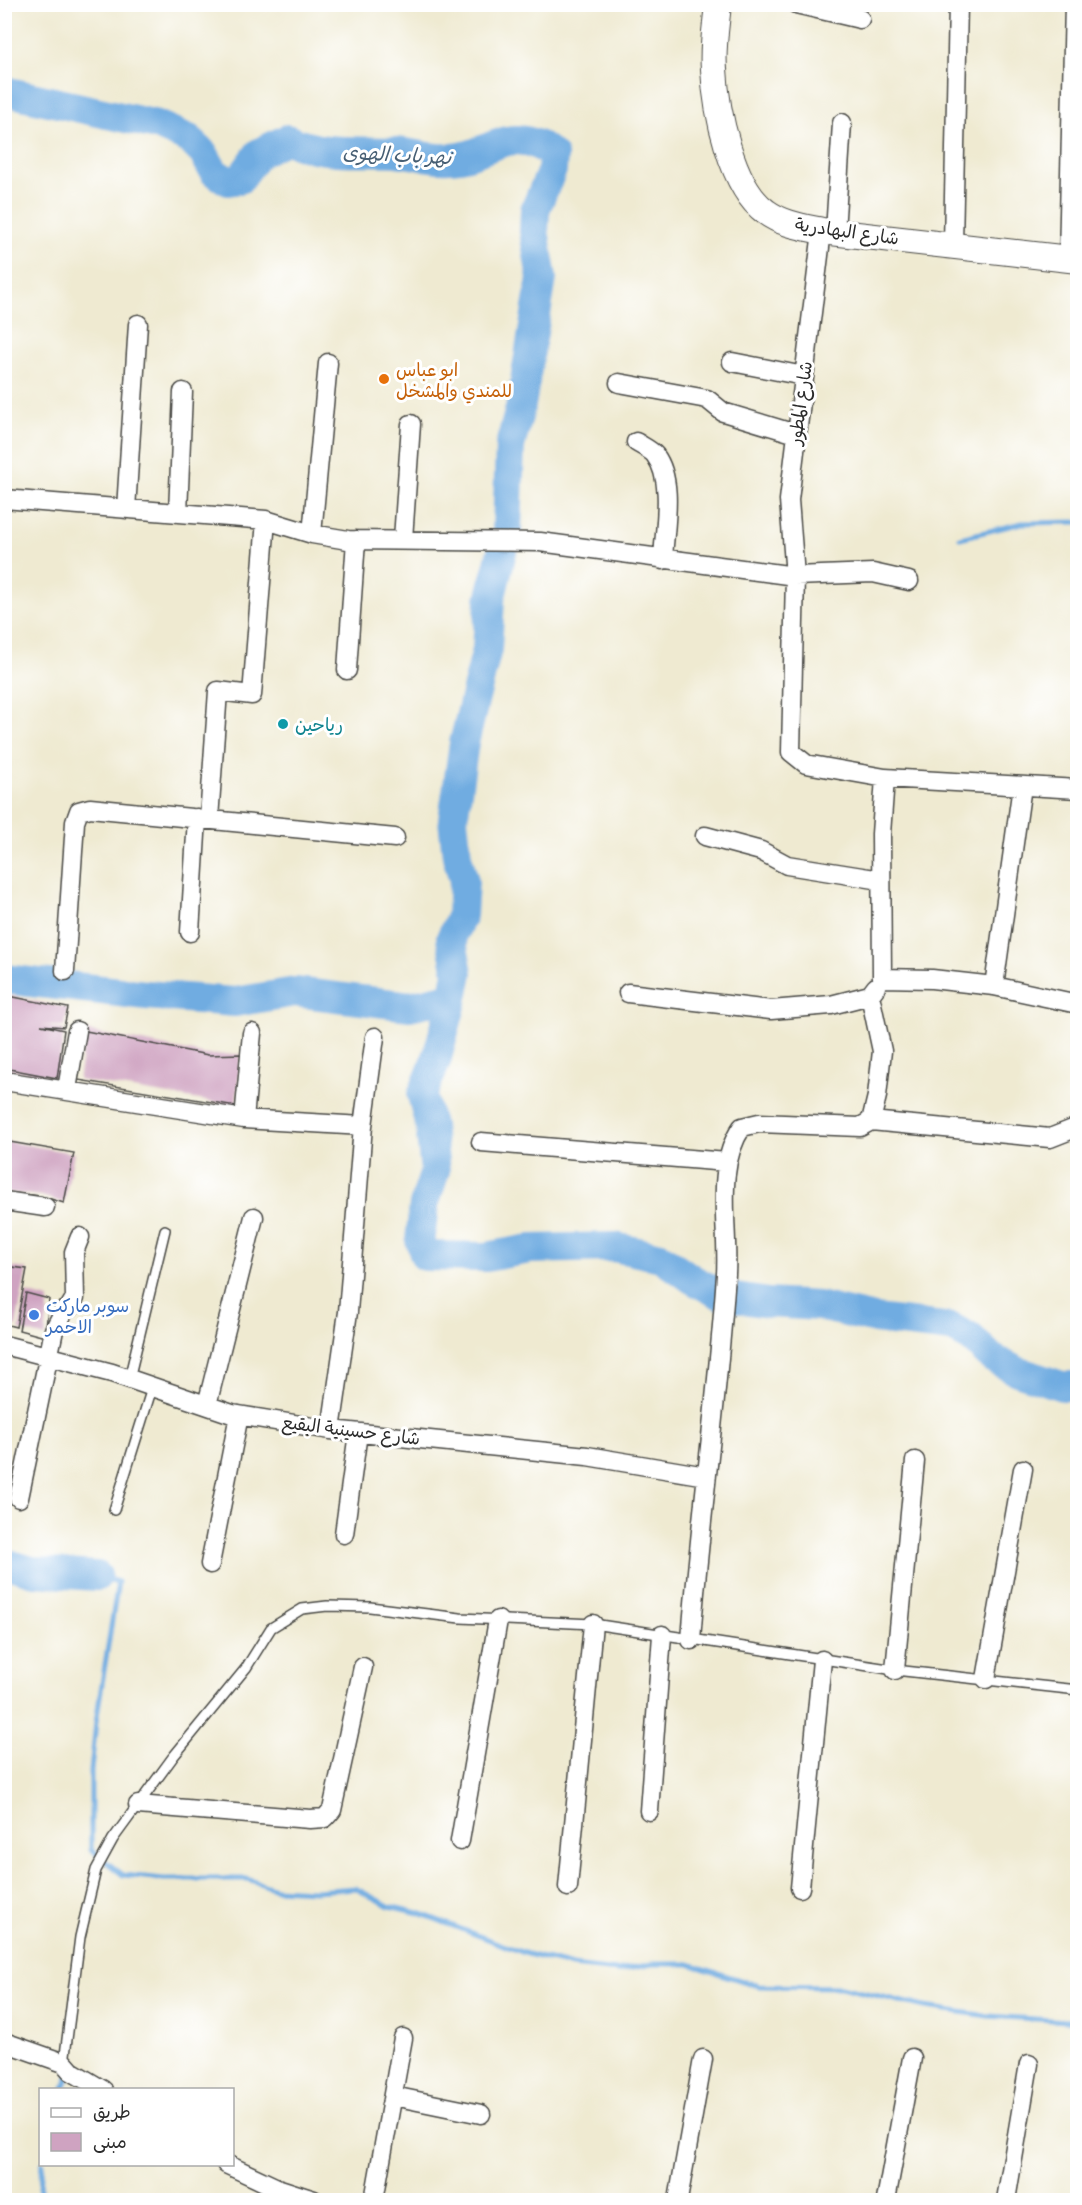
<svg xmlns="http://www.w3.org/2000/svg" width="1082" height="2205" font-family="'Patrick Hand','Playpen Sans Arabic',sans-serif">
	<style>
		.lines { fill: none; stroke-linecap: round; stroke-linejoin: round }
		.stream { stroke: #70ace1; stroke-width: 5 }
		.river { stroke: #70ace1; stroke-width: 30 }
		.building { fill: #cfa3c1 }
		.lane-casing { stroke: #484844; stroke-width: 12 }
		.street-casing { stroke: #484844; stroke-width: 21 }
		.secondary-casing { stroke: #484844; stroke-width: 28 }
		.lane { stroke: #fff; stroke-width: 9 }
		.street { stroke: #fff; stroke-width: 18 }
		.secondary { stroke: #fff; stroke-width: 26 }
		.food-dot { fill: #e8710a; stroke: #fff; stroke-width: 2 }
		.culture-dot { fill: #0f9aa8; stroke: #fff; stroke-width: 2 }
		.shop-dot { fill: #3f7fe0; stroke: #fff; stroke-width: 2 }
		.labels { text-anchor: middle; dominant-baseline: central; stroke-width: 6; stroke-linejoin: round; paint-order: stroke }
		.street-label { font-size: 18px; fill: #2b2b2b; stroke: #fff }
		.food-label { font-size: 18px; fill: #c56008; stroke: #fff; text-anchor: start }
		.culture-label { font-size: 18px; fill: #0d838f; stroke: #fff; text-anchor: start }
		.shop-label { font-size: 18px; fill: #366cbe; stroke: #fff; text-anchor: start }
		.water-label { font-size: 20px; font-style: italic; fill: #475f74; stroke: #fff }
	</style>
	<rect width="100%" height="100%" fill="#fff"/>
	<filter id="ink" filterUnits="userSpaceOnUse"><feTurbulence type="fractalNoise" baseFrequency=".0167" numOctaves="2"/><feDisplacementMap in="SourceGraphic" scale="12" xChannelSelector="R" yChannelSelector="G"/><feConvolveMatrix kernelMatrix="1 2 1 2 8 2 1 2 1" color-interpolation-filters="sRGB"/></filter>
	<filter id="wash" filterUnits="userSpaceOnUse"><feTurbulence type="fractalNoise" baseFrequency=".008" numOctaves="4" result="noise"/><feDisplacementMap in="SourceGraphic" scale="24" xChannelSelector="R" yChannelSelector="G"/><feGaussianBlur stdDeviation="1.35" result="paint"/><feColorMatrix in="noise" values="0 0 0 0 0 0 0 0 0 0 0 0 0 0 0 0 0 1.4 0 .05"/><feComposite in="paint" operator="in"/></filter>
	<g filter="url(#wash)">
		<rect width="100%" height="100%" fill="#efead1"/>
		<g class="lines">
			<!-- stream -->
			<path class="stream" d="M960,538l62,-15 56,-1
				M97,1576l21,6 -22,140 -5,49v79l32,25 41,4h83l29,10 39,2 40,-3 34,18 30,7 105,40 48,13 45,5 35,-7h37l70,22 82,1 84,20 63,9 80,5 10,-2
				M63,2090l7,-17
				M39,2200l3,-36"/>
			<!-- river -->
			<path class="river" d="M4,91l153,34 32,14 15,15 10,18 14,9 12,-2 19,-26 28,-14c34,17 72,11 109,13 21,2 41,9 64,5 17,-2 41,-18 57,-17 14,1 27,6 36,16l-1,14 -17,40 -1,21 8,47 -21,127 -11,41 -3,85 -17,69 -3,49 -23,94 -11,77 4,36 7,25 -2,34 -11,23 7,35 -6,29
				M4,979l142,16 89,7 60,-10 115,14 30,-7 12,3 -16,59 -14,34 8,31 5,45 -11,34 -4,35 5,16 61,1 44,-8 84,-2 47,10 31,22 31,17 45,7 51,3 56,13 77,9 19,10 21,20 25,13 45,15h16
				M4,1563l31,9 62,4"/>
		</g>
		<g id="blocks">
			<!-- building -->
			<path class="building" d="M4,995l64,13 -4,19 -23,-2 23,5 -7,48 -53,-10z
				M86,1031l122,24 33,-1 -5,52 -158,-26z
				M4,1141l70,12 -10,50 -23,-7 -37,-4z
				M4,1266l23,3 -11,58 -12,-3z
				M26,1293l23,6 -4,38 -26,-7z"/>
		</g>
	</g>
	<g filter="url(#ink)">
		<use href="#blocks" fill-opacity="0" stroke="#484844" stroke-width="1.5"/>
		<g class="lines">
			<!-- lane casing -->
			<g class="lane-casing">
				<path id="lane" d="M129,1379l36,-149
					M114,1510l38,-122
					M64,2063l16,-126 16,-67 17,-31 60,-82 73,-89 25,-40 31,-19 25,-3 43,1 90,11 133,6 302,46 183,20"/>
			</g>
			<!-- street casing -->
			<g class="street-casing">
				<path id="street" d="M796,4l64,15
					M822,231l-33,269 6,76 -4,176 15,12 79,14 -4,56 1,144 50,1 62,7 84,18
					M835,232l7,-109
					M953,244l5,-240
					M1068,258l6,-254
					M732,362l72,14
					M619,383l88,16 16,13 73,22
					M636,442c6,4 15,8 19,13 20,27 9,74 8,105
					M4,499l262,21 46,14 36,6 192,2 255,34 78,-3 36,8
					M126,509l12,-185
					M178,513l5,-121
					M312,534l16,-171
					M403,539l8,-115
					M347,670l9,-130
					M885,778l193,11
					M209,819l9,-128 34,4 14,-175
					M705,836l56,15 26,14 94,15
					M190,932l7,-114
					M65,971l10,-149 4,-11 11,-3 305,30
					M994,986l28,-200
					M628,993l143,17 60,-5 39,-10 6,-8
					M4,1081l240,38 119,7 12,-89
					M67,1089l10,-58
					M244,1119l8,-86
					M871,1121l179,17 28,-11
					M481,1142l246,20
					M4,1201l41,6
					M4,1345l108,28 120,41 99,16 256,26 119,20
					M207,1405l47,-188
					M331,1430l17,-118 15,-186
					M19,1498l35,-168 10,-19 5,-3 6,-10 -1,-46 6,-15
					M344,1534l14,-101
					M210,1564l29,-149
					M691,1640c9,-122 27,-244 35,-366 3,-48 -12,-106 16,-147l17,-4 101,4 11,-6 6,-25 5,-45 -12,-56
					M895,1670l20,-209
					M986,1679l37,-210
					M138,1805l172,14 15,-1 7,-8 31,-143
					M649,1811l13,-176
					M460,1841l38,-221
					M568,1887l25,-263
					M800,1888l22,-228
					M4,2042l60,21 7,8 32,19
					M393,2096l88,18
					M226,2164l51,24 37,12
					M374,2200l29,-162
					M678,2200l25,-141
					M886,2200l26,-142
					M1006,2200l23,-136"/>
			</g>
			<!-- secondary casing -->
			<g class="secondary-casing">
				<path id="secondary" d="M718,4c-2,22 -6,43 -4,65 2,41 17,118 52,143 16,12 37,15 56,19l256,29"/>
			</g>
			<!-- lane -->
			<use href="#lane" class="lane"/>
			<!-- street -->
			<use href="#street" class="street"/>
			<!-- secondary -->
			<use href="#secondary" class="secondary"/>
		</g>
	</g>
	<!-- markers -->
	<circle class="food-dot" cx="384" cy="379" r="6"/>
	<circle class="culture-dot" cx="283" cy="724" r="6"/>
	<circle class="shop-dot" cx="34" cy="1315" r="6"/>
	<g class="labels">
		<!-- street labels -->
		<g class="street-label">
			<text transform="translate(847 231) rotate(8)">شارع البهادرية</text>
			<text transform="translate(800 403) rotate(-82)">شارع المطور</text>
			<text transform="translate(351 1430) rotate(7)">شارع حسينية البقيع</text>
		</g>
		<!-- food labels -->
		<g class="food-label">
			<text x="396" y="369">ابو عباس<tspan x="396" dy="21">للمندي والمشخل</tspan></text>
		</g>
		<!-- culture labels -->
		<g class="culture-label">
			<text x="295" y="724">رياحين</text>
		</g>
		<!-- shop labels -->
		<g class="shop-label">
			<text x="46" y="1305">سوبر ماركت<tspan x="46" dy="21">الاحمر</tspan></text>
		</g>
		<!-- water labels -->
		<g class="water-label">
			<text transform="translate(397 154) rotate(3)">نهر باب الهوى</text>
		</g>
	</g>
	<!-- margin -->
	<rect width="1082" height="2205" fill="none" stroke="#fff" stroke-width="24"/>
	<!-- legend -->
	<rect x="39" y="2088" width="195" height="78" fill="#ffffff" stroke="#aaaaaa" stroke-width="1.5"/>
	<rect x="51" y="2108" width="30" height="9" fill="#ffffff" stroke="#aaaaaa" stroke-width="1.5"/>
	<text x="93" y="2118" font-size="18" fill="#2b2b2b">طريق</text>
	<rect x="51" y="2133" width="30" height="18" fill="#cfa3c1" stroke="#aaaaaa" stroke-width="1.5"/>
	<text x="93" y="2148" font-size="18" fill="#2b2b2b">مبنى</text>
</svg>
